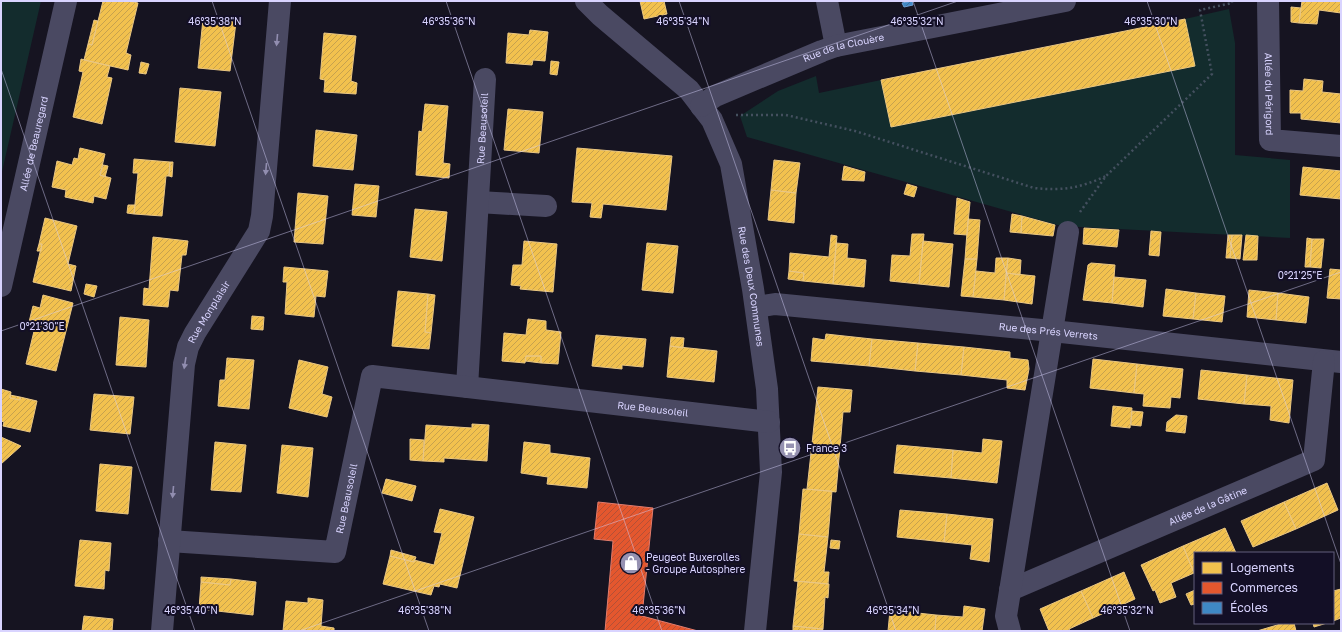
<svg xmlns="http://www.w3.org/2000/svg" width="1342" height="632" font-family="'Golos Text',sans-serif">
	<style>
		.green { fill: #132c2d }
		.homes { fill: url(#homes-hatch); stroke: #eac783 }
		.shops { fill: url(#shops-hatch); stroke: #e17c6d }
		.schools { fill: url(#schools-hatch); stroke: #6d9fd6 }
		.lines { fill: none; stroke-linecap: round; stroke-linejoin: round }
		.path { stroke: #44505f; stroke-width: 2.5; stroke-dasharray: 2 3; stroke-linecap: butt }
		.minor { stroke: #4a4962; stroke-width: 22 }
		.oneway { fill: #928eb0 }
		.ticks { fill: none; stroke: #d9d4ff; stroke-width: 1; stroke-opacity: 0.45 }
		.labels { text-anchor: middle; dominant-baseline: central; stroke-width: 4; stroke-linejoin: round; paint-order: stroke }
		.street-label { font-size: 10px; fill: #d9d4ff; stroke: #130f26 }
		.poi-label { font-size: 10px; fill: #d9d4ff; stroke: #130f26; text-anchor: start }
		.ticks-label { font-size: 10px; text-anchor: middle; fill: #d9d4ff; stroke: #130f26; stroke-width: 4; stroke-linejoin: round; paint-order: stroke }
	</style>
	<defs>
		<pattern id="homes-hatch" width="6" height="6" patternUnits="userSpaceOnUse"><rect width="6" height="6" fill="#f2c14e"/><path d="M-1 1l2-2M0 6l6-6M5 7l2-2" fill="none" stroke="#c6a14e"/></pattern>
		<pattern id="shops-hatch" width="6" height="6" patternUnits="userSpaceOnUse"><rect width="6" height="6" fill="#e4572e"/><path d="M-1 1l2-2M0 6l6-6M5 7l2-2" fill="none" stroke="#b35037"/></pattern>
		<pattern id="schools-hatch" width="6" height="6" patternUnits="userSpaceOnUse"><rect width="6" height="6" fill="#3f88c5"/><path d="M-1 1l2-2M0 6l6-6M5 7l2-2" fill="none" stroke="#406f9b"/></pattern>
	</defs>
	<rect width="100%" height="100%" fill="#161421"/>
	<!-- green -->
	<path class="green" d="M1,1h40l-40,175z
		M1229,9l6,34v112l55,5v78l-229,-12 -314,-89 -7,-21 38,-25 38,-15 3,17 62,-13 10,47 303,-61 -9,-47z"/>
	<!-- homes -->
	<path class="homes" d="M103,1h26l9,2 -12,50 5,2 -3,15 -44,-10 4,-16 4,1z
		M640,1h24l3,13 -23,5z
		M1302,1h39v12l-22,-3 -2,14 -18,-1z
		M1291,7l10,1 -2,15 -8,-1z
		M203,19l33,3 -6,49 -32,-3z
		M1185,19l10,47 -304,61 -10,-47z
		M94,20l4,1 -6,24 -4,-1z
		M530,30l18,2 -3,29 -12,-1 -1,5 -26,-2 2,-30 21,2z
		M324,33l32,3 -5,45 6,2 -1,11 -32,-2 1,-12 -5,-1z
		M81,59l29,7 -3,11 5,1 -10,46 -29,-7 10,-45 -4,-1z
		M551,61l8,1 -2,13 -7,-1z
		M141,62l8,2 -3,10 -7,-1z
		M1304,79l19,2 -1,11 19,2v29l-40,-4v-6h-11v-23l13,1z
		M180,88l41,4 -6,54 -40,-4z
		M425,104l23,2 -5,57 7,1 -1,14 -33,-3 3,-44 3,1z
		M508,109l35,3 -4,41 -35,-3z
		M316,130l41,5 -4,35 -40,-4z
		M80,148l25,6 -5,21 11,3 -5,21 -12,-3 -1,7 -28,-6 1,-7 -14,-3 5,-26 15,4 2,-7 4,1z
		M577,148l95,8 -6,54 -63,-6 -2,14 -11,-1 2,-14 -20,-1z
		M134,159l36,3 -1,14h-3l-4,40 -28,-2 4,-41h-5z
		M774,160l26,3 -4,30 -25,-3z
		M170,162h3l-1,15 -3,-1z
		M103,165l5,1 -3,11 -5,-2z
		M844,166l21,6 -1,9 -22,-1z
		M1303,167l38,4v28l-41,-4z
		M355,184l24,2 -3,31 -24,-2z
		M907,184l10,3 -3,10 -10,-3z
		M771,190l25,3 -2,30 -26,-3z
		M298,193l30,3 -5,48 -29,-2z
		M957,198l13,4 -3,33 -13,-1z
		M128,205h7l-1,9 -7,-1z
		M415,209l32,3 -5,49 -32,-4z
		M1012,214l10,2 -1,17 -11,-1z
		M1022,216l33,9 -2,11 -32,-3z
		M45,218l32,8 -9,38 8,2 -5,25 -38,-9 9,-38h-3z
		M968,219l12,1 -3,39h-12z
		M1084,228l35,2 -2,17 -34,-3z
		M1151,231l10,1 -2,24 -10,-1z
		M912,234h12l-5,50 -29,-3 2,-26 18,1z
		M831,235l6,1 -4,48 -30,-3 1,-8 -15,-2 1,-18 39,4z
		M1228,235h4l-2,23h-4z
		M1232,235h10l-2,24 -10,-1z
		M1246,235l12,1 -1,24h-14z
		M153,237l35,4 -2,14h-4l-4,36 -8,-1 -2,17 -25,-2 1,-17 5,1z
		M1307,238l5,1 -2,28h-5z
		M1312,239h12l-3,29 -11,-1z
		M524,241l33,3 -4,48 -33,-3 1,-3 -10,-1 2,-20h9z
		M923,241l30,3 -4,43 -30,-3z
		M647,243l31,3 -5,47 -31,-3z
		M836,243l12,1 -1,14 19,2 -2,27 -31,-3z
		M39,244h3l-1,7h-4z
		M996,258h12l-4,42 -31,-3 3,-26 19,2z
		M1008,258l13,2 -1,15 -14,-2z
		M965,259h12l-4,38 -12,-1z
		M1091,263l24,2 -3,38 -29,-3 5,-35z
		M284,267l44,4 -3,26 -9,-1 -2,21 -29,-3 2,-32h-4z
		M1330,269l11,1v29l-14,-1z
		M789,271l15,2 -1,8 -15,-2z
		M1006,273l29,3 -3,28 -28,-4z
		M1114,277l32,3 -3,27 -31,-4z
		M86,284l11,2 -3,11 -10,-3z
		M1166,289l30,4 -3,26 -30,-3z
		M1249,290l29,3 -2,27 -29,-3z
		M398,291l30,3 -3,38 6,1 -2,16 -37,-3z
		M1196,293l29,3 -3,26 -29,-3z
		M1278,293l31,4 -3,26 -30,-3z
		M428,294l7,1 -4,38 -6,-1z
		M43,295l30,8 -17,68 -30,-7 10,-41 -7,-1 4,-16 7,2z
		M252,316l12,1 -1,13 -12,-1z
		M120,317l29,3 -3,47 -30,-2z
		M528,319l18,2v9l15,2 -3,32 -17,-1v-7h-15l-1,7 -23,-2 2,-28 22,2z
		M826,334l46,5 -3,27 -58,-5 2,-23 12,2z
		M596,335l50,4 -3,28 -21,-2v4l-30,-3z
		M671,337l13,1 -1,10 -13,-2z
		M872,339l46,4 -3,28 -46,-5z
		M918,343l46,4 -3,28 -46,-4z
		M670,346l47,5 -3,31 -47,-5z
		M964,347l46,5v6l18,2 1,9 -4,21 -18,-2v-8l-46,-5z
		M526,356h15v7l-16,-2z
		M227,358l27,2 -5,49 -31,-3 2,-26h5z
		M1093,359l44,5 -3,29 -44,-5z
		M299,360l29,7 -6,27 10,3 -5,20 -38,-9z
		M1137,364l46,5 -3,29 -9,-1 -1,11 -27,-2 1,-12 -10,-1z
		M1201,370l46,5 -3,29 -46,-5z
		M1247,375l46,5 -4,43 -19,-3 1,-14 -27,-2z
		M818,387l34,3 -2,22h-7l-3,35 -28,-3z
		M1,389l10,3 -1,6 10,2v-3l17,4 -7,31 -27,-6 1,-4 -3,-1z
		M94,394l40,3 -4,37 -40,-4z
		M10,395l10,2v3l-10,-2z
		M1113,406l19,2 -2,20 -19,-2z
		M1132,411l11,1 -2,14 -10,-1z
		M1176,415l11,1 -2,17 -19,-2 1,-9z
		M472,424l17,1 -2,36 -43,-3v4l-21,-1 3,-36 46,3z
		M1,437l20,9 -20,18z
		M410,439l14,1 -1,21 -13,-1z
		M983,439l19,2 -5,42 -46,-5 2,-28 29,3z
		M215,442l31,3 -5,47 -30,-2z
		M524,442l26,3v8l40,5 -3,30 -40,-4 1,-7 -27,-4z
		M812,444l28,3 -4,45 -29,-3z
		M282,445l31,3 -5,49 -31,-4z
		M897,445l56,5 -2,28 -57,-5z
		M100,464l32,3 -4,47 -32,-3z
		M386,479l30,7 -4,15 -30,-8z
		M1327,483l11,27 -42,19 -12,-27z
		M803,489l29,2 -4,46 -29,-3z
		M1284,502l12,27 -43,18 -12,-26z
		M440,509l34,8 -17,71 -17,-4 -1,3 -5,-1 -3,9 -48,-11 7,-28 24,6v-2l20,5 8,-32 -8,-1z
		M900,510l47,4 -3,28 -47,-5z
		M947,514l46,5 -4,43 -19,-3 2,-14 -28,-3z
		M1225,528l11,25h-41l-1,20 -11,-27z
		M799,534l29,3 -4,35h5l-1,12 -34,-3z
		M80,540l31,3 -2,28 -4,-1 -1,19 -29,-3z
		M831,540l9,1 -1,8 -9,-1z
		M1183,546l11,27 -23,10 5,14 -16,6 -5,-13 -2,1 -12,-26z
		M391,550l25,7 -2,5 -24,-6z
		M1124,572l11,27 -42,19 -12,-27z
		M201,577l30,2 -1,6 -29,-3z
		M231,579l25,3 -3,33 -54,-6 2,-27 29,3z
		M798,581l31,3 -1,14 -3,-1 -2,32 -30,-3z
		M1341,589v29l-8,3v-30z
		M1195,590v14l-4,1 -5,-11z
		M1081,591l12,27 -24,11 1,2h-21l-9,-22z
		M308,598l15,2 -2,26 13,2v3h-51l3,-30 22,2z
		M964,606l21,3 -3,22h-47l1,-16 27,2z
		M890,610l46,5 -1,16h-47z
		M84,616l29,3 -1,12h-30z
		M1284,623h10l2,8h-39z
		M1313,623h14l-13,4z
		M793,626l30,3 -1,2h-29z"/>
	<!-- shops -->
	<path class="shops" d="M598,502l55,6 -11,108 56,15h-93l8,-90 -19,-2z"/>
	<!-- schools -->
	<path class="schools" d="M912,1l1,4 -9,2 -2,-4z"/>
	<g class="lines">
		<!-- path -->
		<path class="path" d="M736,115h50l69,16 179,57c29,3 46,0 72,-12
			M1080,212l26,-36 106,-102 -12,-64 32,-7v-2"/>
		<!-- minor -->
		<g class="minor">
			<path id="s1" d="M586,1l14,14 89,75 23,30 19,44 22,125 14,100 4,83 -16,159"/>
			<path d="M827,1l9,45"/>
			<path id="s2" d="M1268,1l2,139 71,6"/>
			<path id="s3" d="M701,106l14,-10 107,-45 14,-5 229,-45"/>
			<path d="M478,202l68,4"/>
			<path id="s4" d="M1,286l65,-285"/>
			<path id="s5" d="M756,307l19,-3 277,27 289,31"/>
			<path id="s6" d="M467,387l18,-308"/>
			<path id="s7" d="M169,541l166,11 37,-176 397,46"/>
			<path id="s8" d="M1010,590l304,-130 10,-99"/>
			<path id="s9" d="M162,631l22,-267 4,-17 7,-14 64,-102 3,-15 18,-215"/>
			<path d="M1010,631l-4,-15 62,-384"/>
		</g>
	</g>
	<!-- one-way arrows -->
	<defs><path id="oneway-solid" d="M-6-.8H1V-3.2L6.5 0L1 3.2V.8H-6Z"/></defs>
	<g class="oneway">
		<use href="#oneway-solid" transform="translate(277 40) rotate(95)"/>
		<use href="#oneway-solid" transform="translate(266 169) rotate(95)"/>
		<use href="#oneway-solid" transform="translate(185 363) rotate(99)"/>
		<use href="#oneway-solid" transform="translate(173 492) rotate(95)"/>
	</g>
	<!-- ticks -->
	<path class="ticks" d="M212,1l217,630M446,1l216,630M679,1l217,630M913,1l217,630M1147,1l194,563M1,69l194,562M1,331l957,-330M299,631l1042,-359"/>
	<!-- icons -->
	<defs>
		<g id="bus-disc" transform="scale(1.15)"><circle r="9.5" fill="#9591b1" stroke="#130f26"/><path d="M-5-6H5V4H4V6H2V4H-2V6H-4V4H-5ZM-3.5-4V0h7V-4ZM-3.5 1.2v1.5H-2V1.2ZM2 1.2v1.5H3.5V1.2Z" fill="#fff"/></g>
		<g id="shop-disc" transform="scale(1.15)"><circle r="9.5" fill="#9591b1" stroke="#130f26"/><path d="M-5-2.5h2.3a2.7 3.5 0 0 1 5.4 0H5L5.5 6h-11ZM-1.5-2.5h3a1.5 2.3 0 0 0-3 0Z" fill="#fff"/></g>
	</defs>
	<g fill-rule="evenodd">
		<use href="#bus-disc" x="790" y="448"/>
		<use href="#shop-disc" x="631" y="563"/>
	</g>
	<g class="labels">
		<!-- street labels -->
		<g class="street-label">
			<text stroke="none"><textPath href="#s3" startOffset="155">Rue de la Clouère</textPath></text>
			<text stroke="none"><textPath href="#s2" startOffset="93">Allée du Périgord</textPath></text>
			<text stroke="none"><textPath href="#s6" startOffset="259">Rue Beausoleil</textPath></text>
			<text stroke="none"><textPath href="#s4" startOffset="146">Allée de Beauregard</textPath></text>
			<text stroke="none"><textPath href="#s1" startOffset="346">Rue des Deux Communes</textPath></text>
			<text stroke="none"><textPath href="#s9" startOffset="326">Rue Monplaisir</textPath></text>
			<text stroke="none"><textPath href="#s5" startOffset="294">Rue des Prés Verrets</textPath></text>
			<text stroke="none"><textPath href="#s7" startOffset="629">Rue Beausoleil</textPath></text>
			<text stroke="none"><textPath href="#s7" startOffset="221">Rue Beausoleil</textPath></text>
			<text stroke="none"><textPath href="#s8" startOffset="215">Allée de la Gâtine</textPath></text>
		</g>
		<!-- poi labels -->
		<g class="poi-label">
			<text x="806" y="448">France 3</text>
			<text x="646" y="557">Peugeot Buxerolles<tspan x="646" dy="12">- Groupe Autosphere</tspan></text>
		</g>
	</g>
	<g class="ticks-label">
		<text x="215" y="25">46°35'38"N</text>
		<text x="449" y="25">46°35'36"N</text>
		<text x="683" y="25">46°35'34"N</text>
		<text x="917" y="25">46°35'32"N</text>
		<text x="1151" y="25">46°35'30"N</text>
		<text x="1300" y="279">0°21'25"E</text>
		<text x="42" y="330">0°21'30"E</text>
		<text x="191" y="614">46°35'40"N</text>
		<text x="425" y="614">46°35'38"N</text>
		<text x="659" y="614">46°35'36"N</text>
		<text x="893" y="614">46°35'34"N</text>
		<text x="1127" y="614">46°35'32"N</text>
	</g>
	<!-- border -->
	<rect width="1342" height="632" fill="none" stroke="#d9d4ff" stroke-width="4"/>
	<!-- legend -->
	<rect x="1194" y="552" width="140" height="72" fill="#130f26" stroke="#625e7d"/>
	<rect x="1202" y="562" width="20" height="12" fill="#f2c14e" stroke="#625e7d"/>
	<text x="1230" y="572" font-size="12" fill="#d9d4ff">Logements</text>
	<rect x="1202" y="582" width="20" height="12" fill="#e4572e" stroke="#625e7d"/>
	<text x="1230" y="592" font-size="12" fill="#d9d4ff">Commerces</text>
	<rect x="1202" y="602" width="20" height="12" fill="#3f88c5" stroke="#625e7d"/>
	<text x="1230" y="612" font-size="12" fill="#d9d4ff">Écoles</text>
</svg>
